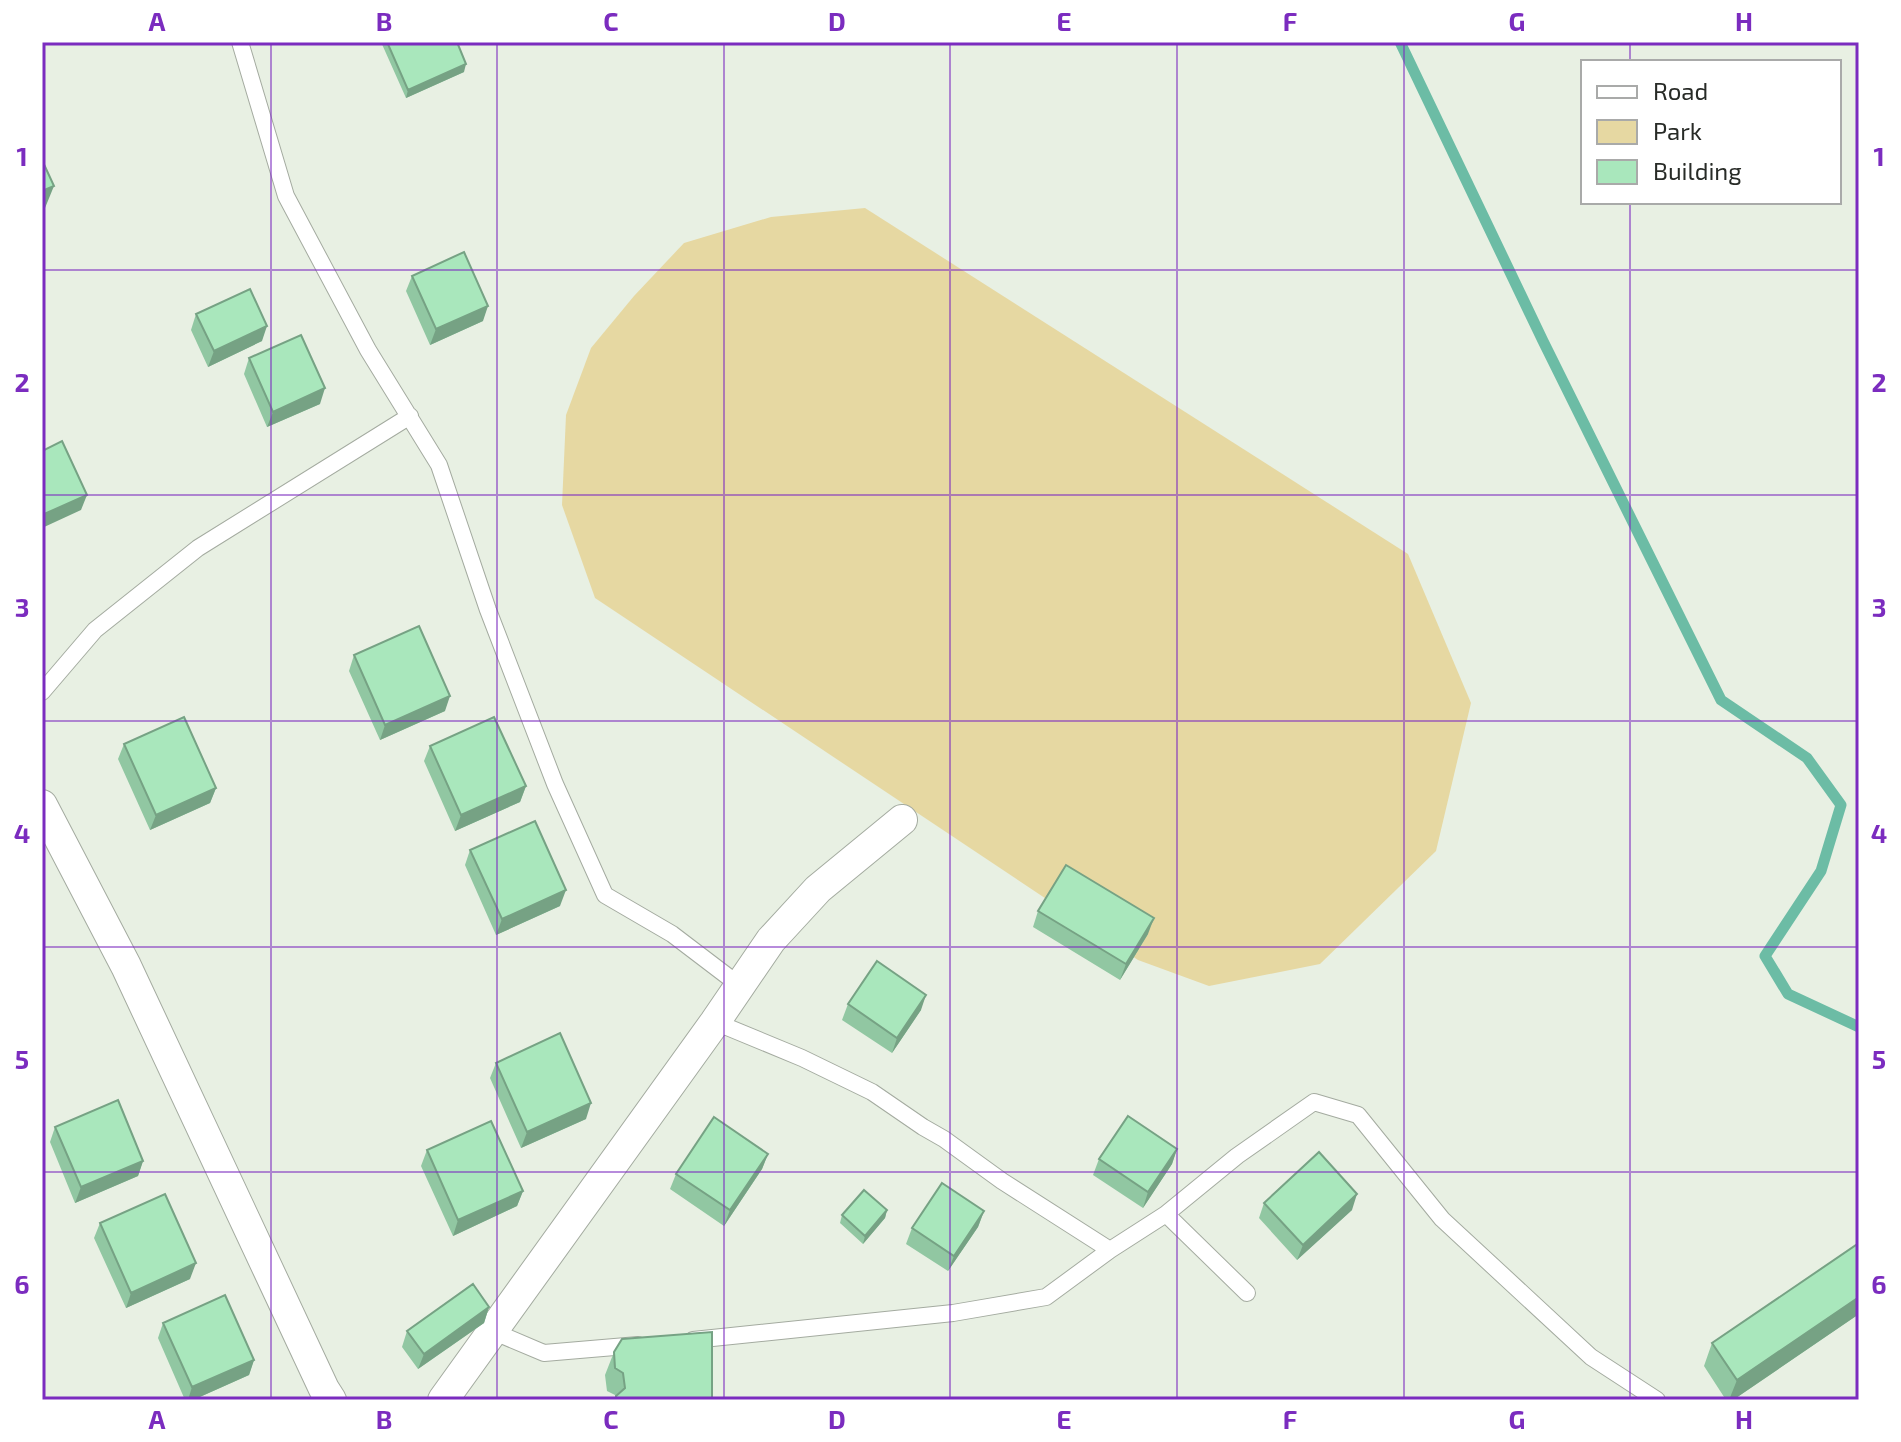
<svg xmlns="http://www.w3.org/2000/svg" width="1901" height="1442" font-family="'Exo 2',sans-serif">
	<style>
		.green { fill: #e6d8a2 }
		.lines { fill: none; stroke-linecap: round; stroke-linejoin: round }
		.stream { stroke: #6cbca5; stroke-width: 11 }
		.lane-casing { stroke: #a4aba0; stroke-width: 18 }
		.street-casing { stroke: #a4aba0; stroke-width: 32 }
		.lane { stroke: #fff; stroke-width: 16 }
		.street { stroke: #fff; stroke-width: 30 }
		.wall { fill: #91c7a2 }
		.shaded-wall { fill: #76a284 }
		.building { fill: #a9e7bc; stroke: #76a284; stroke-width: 2 }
		.grid { fill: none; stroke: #7b2cbf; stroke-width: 2; stroke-opacity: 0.55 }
		.neatline { fill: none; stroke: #7b2cbf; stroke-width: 3 }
		.grid-label { font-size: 26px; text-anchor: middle; font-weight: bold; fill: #7b2cbf }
	</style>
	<rect width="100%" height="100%" fill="#e8f0e3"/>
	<!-- green -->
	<path class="green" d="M865,208l543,346 63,149 -35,148 -116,113 -111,22 -71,-26 -543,-362 -33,-93 4,-90 25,-67 43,-52 50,-53 87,-26z"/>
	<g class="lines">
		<!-- stream -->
		<path class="stream" d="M1400,42l143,299 178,359 86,58 34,47 -20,66 -56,85 23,38 71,33"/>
		<!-- lane casing -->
		<g class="lane-casing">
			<path id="lane" d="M240,42l46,154 82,154 71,115 49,145 67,174 50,111 67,39 67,51
				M42,692l53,-62 103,-82 212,-132
				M715,1022l87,36 70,34 51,35 21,12 58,42 108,69
				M1166,1214l71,-58 77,-54 44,13 84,104 149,138 66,43
				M492,1331l52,22 94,-8
				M693,1340l260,-27 93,-16 64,-47 56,-36 81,79"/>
		</g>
		<!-- street casing -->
		<g class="street-casing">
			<path id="street" d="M42,805l84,161 198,423 7,11
				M443,1400l272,-378 56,-82 47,-51 84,-69"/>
		</g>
		<!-- lane -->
		<use href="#lane" class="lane"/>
		<!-- street -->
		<use href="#street" class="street"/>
	</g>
	<!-- wall -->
	<path class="wall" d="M381,42h76l7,30 -58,26z
		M412,276l71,45 -53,24 -24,-54z
		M196,314l66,27 -54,26 -17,-37z
		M249,358l71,46 -53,23 -23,-53z
		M354,655l91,56 -65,29 -31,-69z
		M124,744l92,44 -6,15 -60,27 -32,-71z
		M430,746l96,40 -6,16 -65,29 -31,-70z
		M470,850l90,56 -64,29 -31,-70z
		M1038,911l110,23 -28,46 -87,-53z
		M848,1004l73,6 -29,43 -50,-33z
		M496,1063l90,56 -65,29 -31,-70z
		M55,1127l88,34 -5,15 -63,27 -25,-61z
		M1177,1149l-5,15 -29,44 -50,-33 6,-16z
		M427,1150l96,41 -6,15 -64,30 -32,-70z
		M768,1154l-6,15 -38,57 -54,-37 6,-15z
		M1264,1203l88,7 -55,50 -38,-42z
		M887,1210l-2,8 -22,26 -23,-21 2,-8z
		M984,1211l-6,16 -30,44 -42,-27 6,-16z
		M100,1223l90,56 -64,29 -32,-70z
		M1859,1243v71l-126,86h-7l-22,-34 8,-23z
		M489,1307l-5,16 -66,46 -16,-22 5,-16z
		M163,1323l91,37 -5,15 -56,25h-8l-27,-62z
		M614,1352l98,48h-97v-5l-8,-4 -2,-16z"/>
	<!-- shaded-wall -->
	<path class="shaded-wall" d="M466,64l-2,8 -58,26 2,-8z
		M54,186l-9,22 -3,2v-19z
		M488,306l-5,15 -53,24 6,-16z
		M267,326l-5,15 -54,26 6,-16z
		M325,388l-5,16 -53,23 6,-15z
		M87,495l-6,15 -39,18v-13z
		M450,696l-5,15 -65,29 5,-15z
		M526,786l-6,16 -65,29 6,-16z
		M216,788l-6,15 -60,27 6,-15z
		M566,890l-6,16 -64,29 6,-16z
		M1154,918l-6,16 -28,46 6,-16z
		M926,995l-5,15 -29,43 5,-15z
		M591,1103l-5,16 -65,29 6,-16z
		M1177,1149l-5,15 -29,44 5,-16z
		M768,1154l-6,15 -38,57 6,-16z
		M143,1161l-5,15 -63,27 6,-16z
		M523,1191l-6,15 -64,30 5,-16z
		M1357,1194l-5,16 -55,50 6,-15z
		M887,1210l-2,8 -22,26 2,-8z
		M984,1211l-6,16 -30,44 6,-15z
		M196,1263l-6,16 -64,29 5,-15z
		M1859,1297v17l-126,86h-4l8,-20z
		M489,1307l-5,16 -66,46 6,-15z
		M254,1360l-5,15 -56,25h-5l4,-13z"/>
	<!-- building -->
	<path class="building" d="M387,42h70l9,22 -58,26z
		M42,160l12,26 -12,5z
		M464,252l24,54 -52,23 -24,-53z
		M250,289l17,37 -53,25 -18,-37z
		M301,335l24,53 -52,24 -24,-54z
		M62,441l25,54 -45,20v-64z
		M419,626l31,70 -65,29 -31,-70z
		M184,717l32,71 -60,27 -32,-71z
		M494,717l32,69 -65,29 -31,-69z
		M535,821l31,69 -64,29 -32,-69z
		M1066,865l88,53 -28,46 -88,-53z
		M877,961l49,34 -29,43 -49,-34z
		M560,1033l31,70 -64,29 -31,-69z
		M118,1100l25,61 -62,26 -26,-60z
		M1128,1116l49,33 -29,43 -49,-33z
		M714,1117l54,37 -38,56 -54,-36z
		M491,1121l32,70 -65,29 -31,-70z
		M1319,1152l38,42 -54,51 -39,-42z
		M942,1183l42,28 -30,45 -42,-28z
		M864,1190l23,20 -22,26 -23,-21z
		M165,1194l31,69 -65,30 -31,-70z
		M1859,1243v54l-122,83 -25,-37z
		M473,1284l16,23 -65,47 -17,-23z
		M225,1295l29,65 -62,27 -29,-64z
		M712,1332v68h-95l-1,-4 9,-8 -2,-15 -8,-5 -1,-16 8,-13z"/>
	<!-- grid -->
	<path class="grid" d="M271,42v1358M497,42v1358M724,42v1358M950,42v1358M1177,42v1358M1404,42v1358M1630,42v20M1630,202v1198M42,270h1817M42,495h1817M42,721h1817M42,947h1817M42,1172h1817"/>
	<!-- border -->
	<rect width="1901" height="1442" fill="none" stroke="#ffffff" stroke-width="88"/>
	<!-- legend -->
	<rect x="1581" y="60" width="260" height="144" fill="#ffffff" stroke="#a9aaa9" stroke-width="2"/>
	<rect x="1597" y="86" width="40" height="12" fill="#ffffff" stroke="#a9aaa9" stroke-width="2"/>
	<text x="1653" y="100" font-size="24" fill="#282b27">Road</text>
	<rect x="1597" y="120" width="40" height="24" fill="#e6d8a2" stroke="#a9aaa9" stroke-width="2"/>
	<text x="1653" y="140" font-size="24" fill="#282b27">Park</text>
	<rect x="1597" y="160" width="40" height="24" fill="#a9e7bc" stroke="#a9aaa9" stroke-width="2"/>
	<text x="1653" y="180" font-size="24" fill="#282b27">Building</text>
	<rect x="44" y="44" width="1813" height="1354" class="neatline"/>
	<g class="grid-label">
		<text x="157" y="31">A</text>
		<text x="384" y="31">B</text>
		<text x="611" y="31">C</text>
		<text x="837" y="31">D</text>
		<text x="1064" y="31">E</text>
		<text x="1290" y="31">F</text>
		<text x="1517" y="31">G</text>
		<text x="1744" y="31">H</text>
		<text x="22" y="166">1</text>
		<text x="1879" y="166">1</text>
		<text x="22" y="392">2</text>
		<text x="1879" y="392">2</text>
		<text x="22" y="617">3</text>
		<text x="1879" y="617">3</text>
		<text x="22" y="843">4</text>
		<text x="1879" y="843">4</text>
		<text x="22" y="1069">5</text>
		<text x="1879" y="1069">5</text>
		<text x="22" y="1294">6</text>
		<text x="1879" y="1294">6</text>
		<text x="157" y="1429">A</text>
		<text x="384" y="1429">B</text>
		<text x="611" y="1429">C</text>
		<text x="837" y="1429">D</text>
		<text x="1064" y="1429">E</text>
		<text x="1290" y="1429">F</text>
		<text x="1517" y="1429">G</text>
		<text x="1744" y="1429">H</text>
	</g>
</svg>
